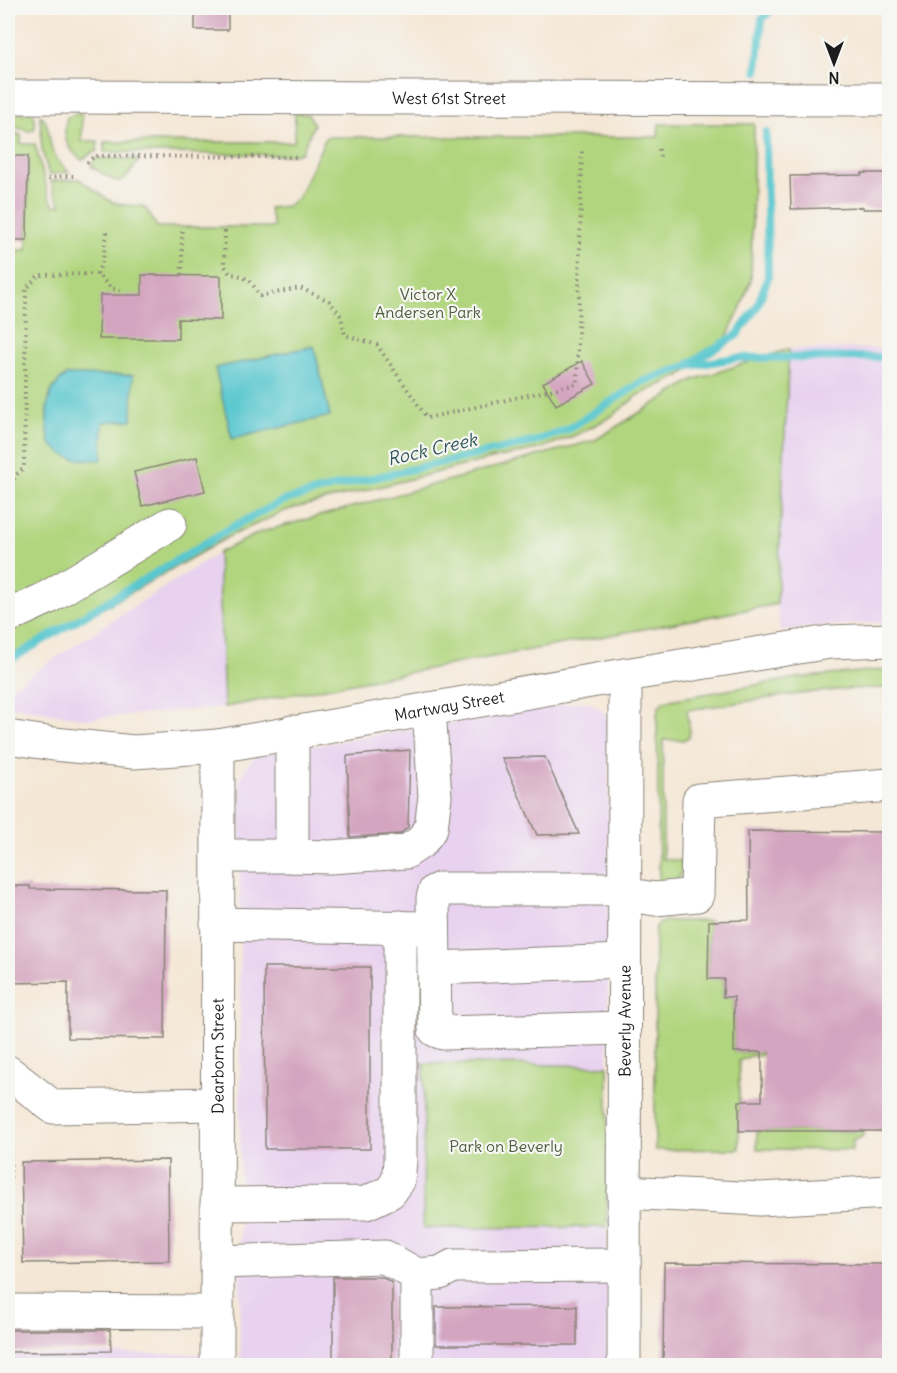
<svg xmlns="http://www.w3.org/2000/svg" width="897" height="1373" font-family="Delius,sans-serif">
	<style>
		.built { fill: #e8d2ef }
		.green { fill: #b1d57e; stroke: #66784d; stroke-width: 1.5 }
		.water { fill: #5ac7cf; stroke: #3b7276; stroke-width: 1.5 }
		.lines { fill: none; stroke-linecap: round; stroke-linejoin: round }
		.stream { stroke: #5ac7cf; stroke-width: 8 }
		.building { fill: #d4a5c0 }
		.minor-casing { stroke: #888278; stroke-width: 35 }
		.path { stroke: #888278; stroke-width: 4; stroke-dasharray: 1.5 4.5; stroke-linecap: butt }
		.minor { stroke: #fff; stroke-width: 33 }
		.labels { text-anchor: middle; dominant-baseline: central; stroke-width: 4.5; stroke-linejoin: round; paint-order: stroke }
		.street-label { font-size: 16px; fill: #1c1c1c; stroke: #f6f6f2 }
		.park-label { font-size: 16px; fill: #505d3e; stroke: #f6f6f2 }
		.water-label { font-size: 18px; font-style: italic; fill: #32585b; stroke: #f6f6f2 }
	</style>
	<rect width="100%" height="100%" fill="#f6f6f2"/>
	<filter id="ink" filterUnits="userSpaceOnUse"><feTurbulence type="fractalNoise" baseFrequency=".0167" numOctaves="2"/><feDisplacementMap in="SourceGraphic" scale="12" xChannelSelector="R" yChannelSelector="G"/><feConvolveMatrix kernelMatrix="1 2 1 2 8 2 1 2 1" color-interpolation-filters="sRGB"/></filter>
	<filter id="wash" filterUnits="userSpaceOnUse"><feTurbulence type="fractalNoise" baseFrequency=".008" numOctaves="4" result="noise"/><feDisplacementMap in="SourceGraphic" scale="24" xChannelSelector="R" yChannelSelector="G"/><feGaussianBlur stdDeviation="1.35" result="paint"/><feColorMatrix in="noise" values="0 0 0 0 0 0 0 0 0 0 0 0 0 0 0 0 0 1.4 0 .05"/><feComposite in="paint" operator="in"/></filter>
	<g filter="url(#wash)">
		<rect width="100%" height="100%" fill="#f4e7d5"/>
		<!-- built -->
		<path class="built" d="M889,348v275h-23l-86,7 -3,-26 12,-255z
			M218,553l6,154 -139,12 -77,-14v-15l94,-63z
			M587,702l15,8 7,11 -1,345 -184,-3 -1,164h184l1,138 -368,1v-587l6,-12 10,-11 8,-2 306,-51z
			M8,1354h198v11h-198z"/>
		<!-- green -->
		<path class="green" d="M8,113h26l1,14 -2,3 -4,1 -21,-6z
			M79,113l3,3v25h16l-1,11h-4l-11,8c-16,-12 -20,-23 -15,-43z
			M295,113l13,1 6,10 -13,29 -17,2 -180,-3v-10h190z
			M40,115c12,10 7,24 13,37 3,8 9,14 16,20l-20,3 -7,-25z
			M659,124h95l-3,156 -12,32 -16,33 -42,30 -44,21 -25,20 -36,19 -34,13 -56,12 -199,50 -59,27 -212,121 -8,-17v-391h19l1,-93 -20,-1v-25l13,4v9h14l13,50 6,12 7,-1 -7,-13 -3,-11 28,-2 33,23 13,3 17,1 5,4 10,17h117l-5,-19 18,-2 11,-8 28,-61h332z
			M96,158l43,1c-18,31 -20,25 -48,7z
			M789,349l-12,255 -553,103 -6,-154 43,-21 334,-92 98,-60z
			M889,669v19c-67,-1 -135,13 -202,22l3,22 -1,5 -6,3h-20v119l19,2c1,17 -6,24 -23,21l-2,-167 2,-8 5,-6 133,-23z
			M665,921h44l-1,57 16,1 -1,18h11v55h28v3l-12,1 -11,5v88l-84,1v-220l2,-5z
			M424,1063l184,3 -1,161 -184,1z
			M757,1131h108l-2,5 -10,5 -1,9 -95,-1z"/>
		<!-- water -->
		<path class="water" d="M314,346l16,70 -98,23 -17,-71z
			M67,375h66l-1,45 -29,2 -1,38c-25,-1 -34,2 -52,-17 -5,-25 -7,-54 17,-68z"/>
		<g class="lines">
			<!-- stream -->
			<path class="stream" d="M757,71l5,-52 11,-11
				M690,363l47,-28 20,-28 11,-30 -2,-145
				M8,661l228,-136 47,-24 50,-14 204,-46 31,-12 74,-47 42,-15 51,-9 155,-1"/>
		</g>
		<g id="blocks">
			<!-- building -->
			<path class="building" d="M195,8h33v22h-33z
				M8,156h20l-1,84h-19z
				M862,173h28v36h-27v-2l-72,2 -1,-33 72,-1z
				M142,275l79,1v44l-43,-1v20h-79l1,-44h42z
				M582,361l13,23 -39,21 -13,-22z
				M197,457l8,34 -63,15 -8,-34z
				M410,750l-2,77 -8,7 -50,3 -3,-81z
				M545,757l34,77 -42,1 -35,-77z
				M748,831l142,1v299h-151v-30h23v-49h-28v-55h-11l1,-18h-16l1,-58 40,-1z
				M8,886h22v3l136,1 -1,149 -97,-1v-56l-60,1z
				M264,967h106v182h-105z
				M168,1160l1,101 -146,2 -2,-101z
				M664,1263l226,1v101h-227z
				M333,1277h49l10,6v82h-59z
				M577,1306v39h-141v-38z
				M8,1330h102l1,21 -103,1z"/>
		</g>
	</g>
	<g filter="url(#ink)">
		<use href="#blocks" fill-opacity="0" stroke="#888278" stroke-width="1.5"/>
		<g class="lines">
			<!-- minor casing -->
			<g class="minor-casing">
				<g id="minor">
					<path id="s1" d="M8,97l882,2"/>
					<path d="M8,616l37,-17 125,-75"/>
					<path id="s2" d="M8,737l46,7 80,8 84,-6 407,-71 205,-33 60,-2"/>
					<path d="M218,856h74v-124"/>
					<path d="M292,856l38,1 76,-5 15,-10 10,-14 4,-32 -6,-87"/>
					<path d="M624,894l31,5 42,-4 2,-95 191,-15"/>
					<path d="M217,924l206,4"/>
					<path d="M434,968l190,-7"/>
					<path d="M624,1028l-181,5 -8,-3 -2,-132 2,-7 5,-2h184"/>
					<path d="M8,1072l45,35 164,-3"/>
					<path d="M624,1192l136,7 130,-7"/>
					<path d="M217,1204l149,-1 24,-11 8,-11 2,-20v-234"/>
					<path d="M217,1262l168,-5 32,18 23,-2 13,-7 171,-1"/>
					<path d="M8,1311l209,1"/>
					<path id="s3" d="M217,1366l1,-620"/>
					<path d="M417,1366v-91"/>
					<path id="s4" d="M624,1366l1,-691"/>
				</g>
			</g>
			<!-- path -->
			<path class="path" d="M659,149l1,8
				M87,163l7,-7 206,1
				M48,179l15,-3h12
				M182,231v45
				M225,231l-1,34 6,9c16,1 22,8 30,22l40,-8 29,13 12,15 4,19 32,10 50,73 150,-34 5,-235
				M97,274l6,-14 4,-28
				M8,490l8,-15 8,-7 2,-179 13,-14 58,-1 14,14 12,3
				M8,1274l3,-129"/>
			<!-- minor -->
			<use href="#minor" class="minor"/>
		</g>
	</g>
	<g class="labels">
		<!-- street labels -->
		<g class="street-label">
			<text stroke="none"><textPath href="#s1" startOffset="441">West 61st Street</textPath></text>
			<text stroke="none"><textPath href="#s2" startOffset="446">Martway Street</textPath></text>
			<text stroke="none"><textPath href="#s4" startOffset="345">Beverly Avenue</textPath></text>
			<text stroke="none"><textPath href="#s3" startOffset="310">Dearborn Street</textPath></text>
		</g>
		<!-- park labels -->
		<g class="park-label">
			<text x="428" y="294">Victor X<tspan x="428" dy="18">Andersen Park</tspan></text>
			<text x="506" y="1146">Park on Beverly</text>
		</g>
		<!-- water labels -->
		<g class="water-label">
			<text transform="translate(432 449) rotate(-13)">Rock Creek</text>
		</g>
	</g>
	<!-- margin -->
	<rect width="897" height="1373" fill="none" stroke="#f6f6f2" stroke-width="30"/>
	<!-- north arrow -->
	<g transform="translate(834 63) rotate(180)" stroke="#f6f6f2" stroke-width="4.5" paint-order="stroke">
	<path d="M0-4.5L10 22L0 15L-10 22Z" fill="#1c1c1c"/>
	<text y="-9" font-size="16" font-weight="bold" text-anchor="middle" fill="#1c1c1c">N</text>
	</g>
</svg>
